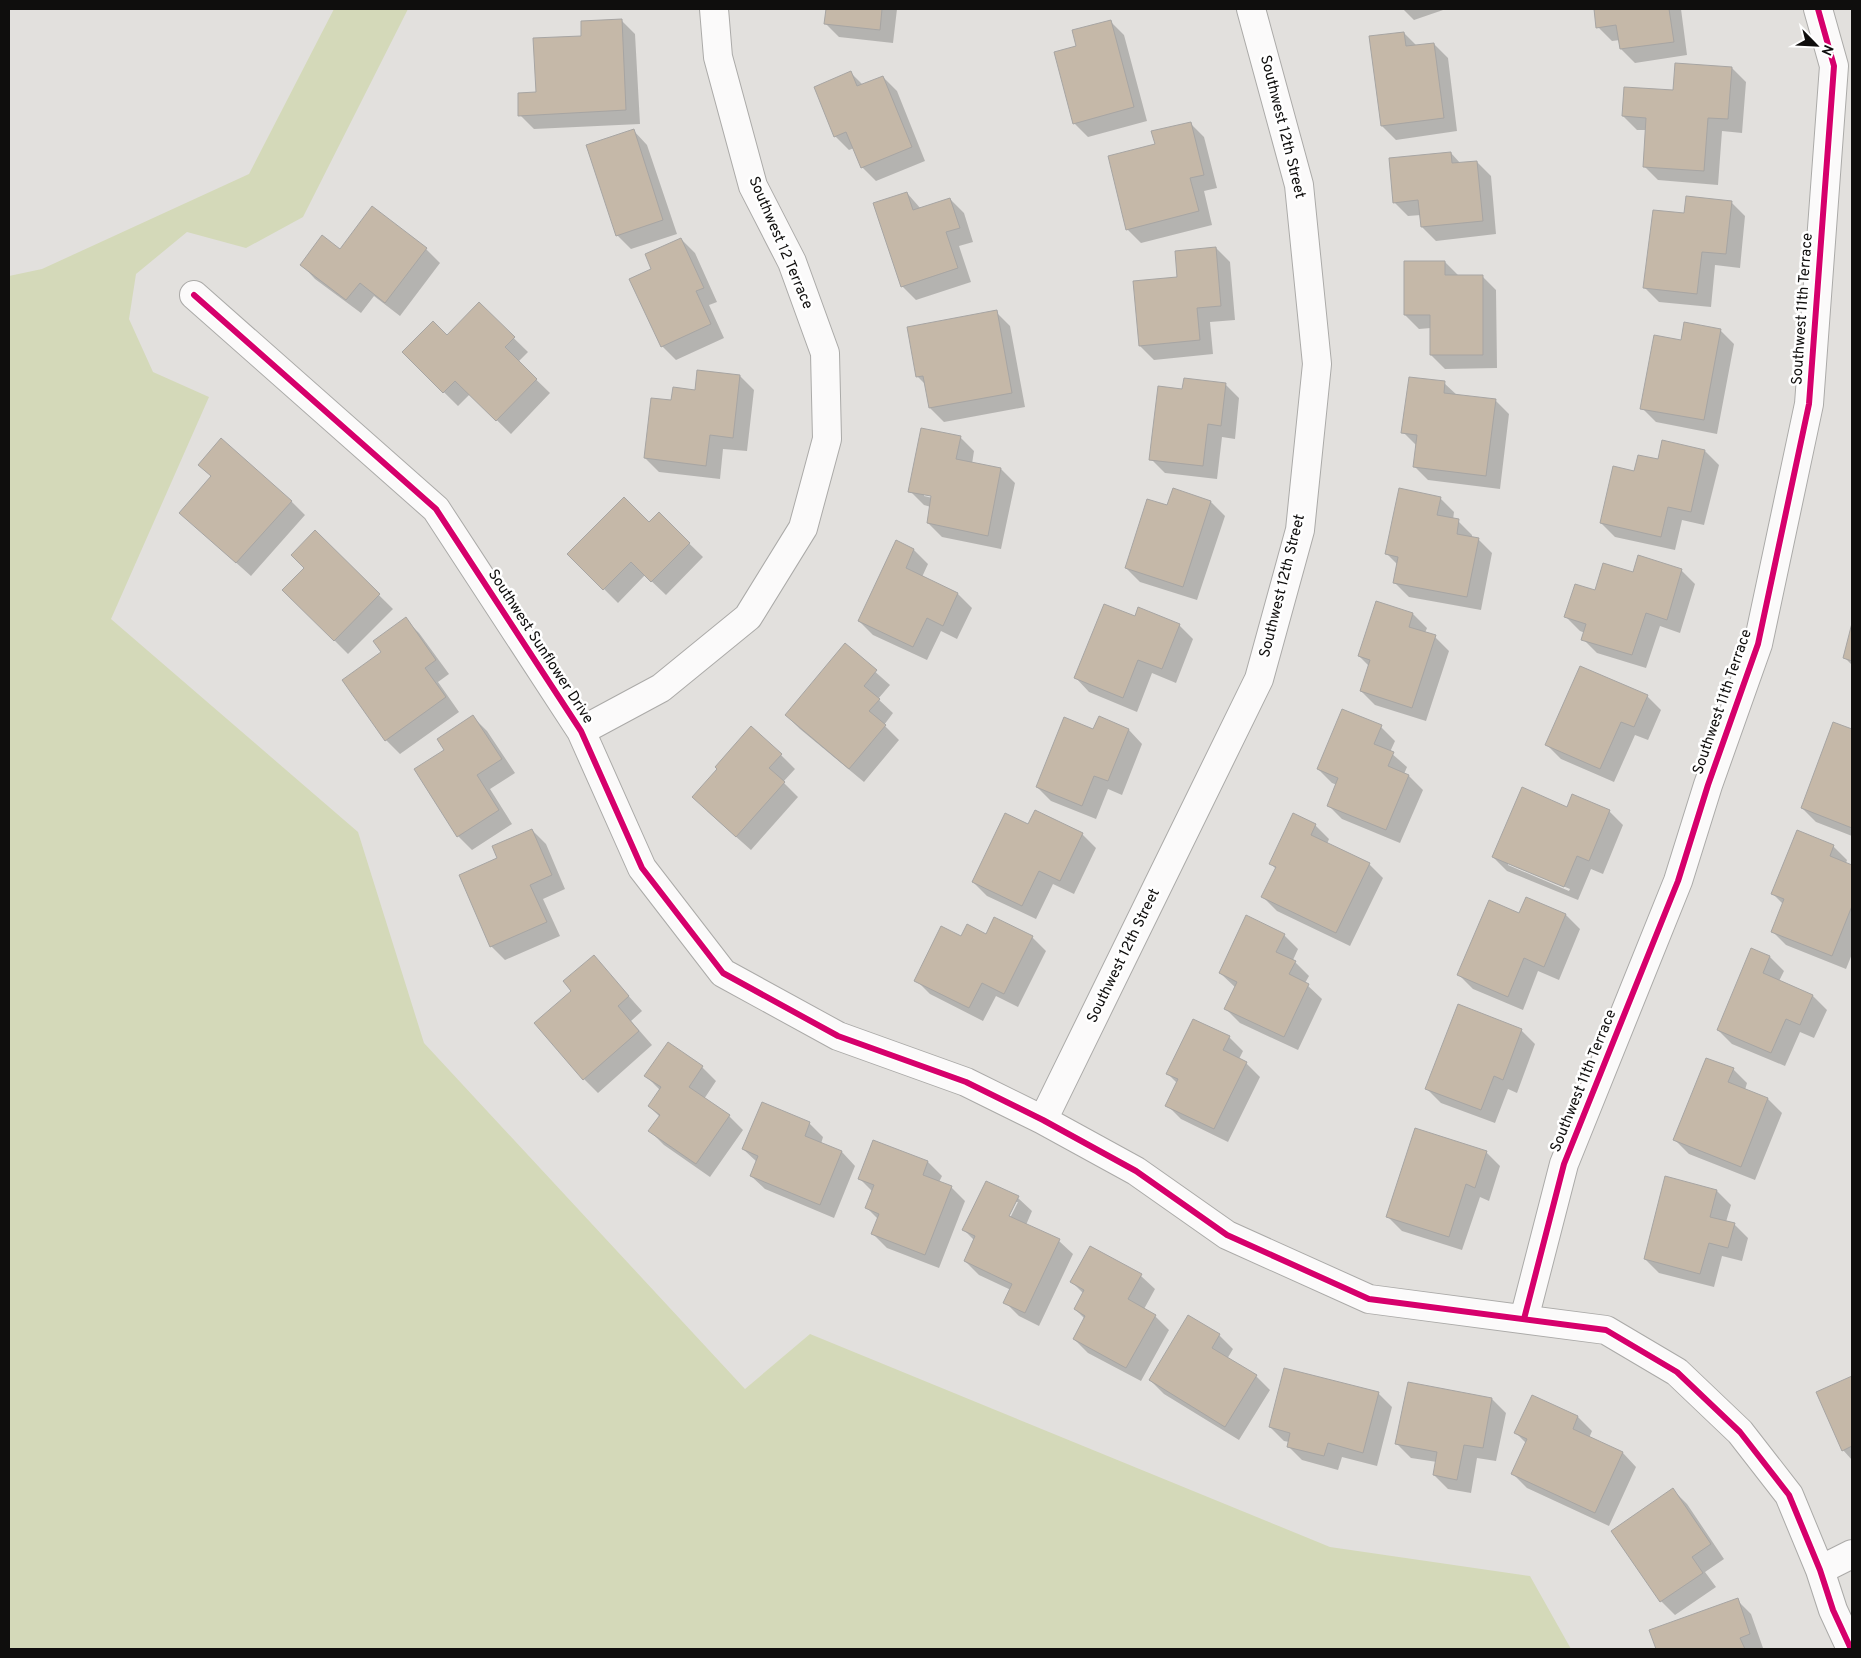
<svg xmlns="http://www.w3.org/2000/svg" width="1861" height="1658" font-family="Overpass,sans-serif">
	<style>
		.green { fill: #d4d9b9 }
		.shadow { fill: #0003; fill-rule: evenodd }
		.building { fill: #c5b8a8; stroke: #a7a5a3 }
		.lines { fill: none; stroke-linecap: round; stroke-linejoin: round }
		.street-casing { stroke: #abaaa8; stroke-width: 30 }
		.street { stroke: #fbfafa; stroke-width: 28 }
		.cycleway-casing { stroke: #fff; stroke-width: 9 }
		.cycleway { stroke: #d6006c; stroke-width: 6 }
		.labels { text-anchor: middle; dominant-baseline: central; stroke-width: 5; stroke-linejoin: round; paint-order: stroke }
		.street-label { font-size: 15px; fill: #0f0e0d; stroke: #fff }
	</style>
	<rect width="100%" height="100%" fill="#e2e0dd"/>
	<!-- green -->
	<path class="green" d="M334,9h74l-105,208 -57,31 -59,-16 -51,42 -7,45 24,53 56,25 -98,222 247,213 66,211 321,346 65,-55 520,213 200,29 41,73h-1562v-1373l33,-7 207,-95z"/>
	<!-- shadow -->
	<path class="shadow" d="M827,9h70l-4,34 -54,-6 -14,-14z
		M1403,9h43l-32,11z
		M1595,9h86l6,46 -52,8 -14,-14 -1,-9 -8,1 -14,-14z
		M621,20l14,14 5,90 -106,5 -14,-14 17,-22z
		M1110,21l14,14 23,86 -59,16 -14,-14 4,-76z
		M1404,33l13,13 17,-2 14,14 9,73 -61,9 -14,-14z
		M1732,68l14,14 -4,51 -20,-2 -4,54 -60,-5 -14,-14 3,-36h-10l-14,-14 52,-24z
		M851,73l12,12 20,-8 14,14 28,70 -49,20 -14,-14 -8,-19 -5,2 -14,-14z
		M1190,123l14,14 13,51 -13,3 8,34 -71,18 -14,-14 29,-84z
		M634,131l13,14 30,89 -46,15 -14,-14z
		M1451,153l10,11 16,-2 14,14 5,58 -60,7 -14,-14 -1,-12 -13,1 -14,-14z
		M907,193l14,16 29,-10 14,14 9,29 -14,4 12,36 -55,18 -14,-14z
		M1731,202l14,14 -5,52 -25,-3 -4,42 -52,-5 -14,-14 40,-74z
		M372,208l54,41 14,14 -40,53 -26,-20 -13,17 -46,-34 -13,-14 38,-15z
		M681,239l14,14 22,49 -8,3 15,33 -48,22 -14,-14 -9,-76z
		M1216,248l14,14 5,58 -25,2 3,32 -59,6 -14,-14 38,-68z
		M1445,262l14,14h23l14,14 1,78 -52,1 -14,-14v-27l-12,1 -14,-14z
		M479,304l49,48 -10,10 32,31 -39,41 -41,-40 -12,12 -55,-54 44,-15z
		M996,312l14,14 15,81 -81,15 -14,-14 -4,-23 -9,-9z
		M1720,330l14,14 -17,90 -61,-12 -14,-14 40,-66z
		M699,371l41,5 14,14 -7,61 -24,-2 -3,30 -61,-7 -14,-14 27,-57 24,-10z
		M1444,383l14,13 37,4 14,14 -9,75 -72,-9 -14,-14 3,-20 -14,-14z
		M1225,384l14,14 -4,41 -13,-2 -5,42 -52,-6 -14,-14 32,-69z
		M960,437l14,14 -2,13 29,5 14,14 -14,66 -59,-12 -14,-14 3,-16 -7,-2 -14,-14zM924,493l14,3 -1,3 -13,-3z
		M1705,451l14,14 -15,60 -22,-5 -7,30 -60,-13 -14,-14 58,-62z
		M1440,498l14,14 -1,8 5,1 14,14v3l6,1 14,14 -11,57 -72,-13 -14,-14 3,-18 -11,-11z
		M291,501l14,14 -54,61 -56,-50z
		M1211,502l14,14 -28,84 -57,-18 -14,-14 41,-61z
		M659,514l44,43 -37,38 -21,-20 -27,28 -49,-49 80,-31z
		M315,532l78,77 -45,45 -64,-64 22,-22z
		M896,542l18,8 14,14 -6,13 36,17 14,14 -15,31 -16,-8 -14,29 -54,-25 -14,-14z
		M1681,570l14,14 -15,49 -20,-7 -14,42 -49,-15 -14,-14 2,-6 -5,-2 -14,-14 30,-25 38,-18z
		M1377,603l36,11 14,14 -2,5 10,4 14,14 -23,70 -51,-16 -14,-14 8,-25 -10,-10z
		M405,619l14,14 30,41 -11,8 21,30 -59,42 -14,-14 -3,-87z
		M1179,625l14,14 -17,44 -24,-10 -15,39 -48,-20 -13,-14z
		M1852,628v37l-7,-7z
		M845,645l45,40 -12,14 15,14 -9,12 15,15 -35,42 -64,-53 -14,-14z
		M1647,696l14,14 -13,30 -13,-5 -21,47 -53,-23 -14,-14z
		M473,717l14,14 28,42 -25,16 22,35 -40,26 -14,-14 -12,-86z
		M1833,723l19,7v106l-36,-14 -14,-14z
		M1381,727l14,14 -5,11 17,15 -3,7 5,2 14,14 -23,53 -58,-24 -14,-14 9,-20 -5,-2 -14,-14z
		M1094,730h35l13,14 -20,51 -14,-6 -12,30 -45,-18 -14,-14z
		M781,755l14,14 -12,13 15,15 -47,53 -44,-39z
		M1568,809l41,2 14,14 -20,49 -12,-5 -13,31 -71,-29 -14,-14zM1508,863l62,26 -1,2 -61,-26z
		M1315,825l14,14 -2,5 42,20 14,14 -33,68 -73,-35 -14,-14 13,-28 -5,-5z
		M1029,826l53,8 14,14 -22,46 -21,-10 -17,35 -49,-23 -14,-14z
		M532,830l14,14 19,45 -22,10 17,37 -55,24 -14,-14 8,-87z
		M1833,846l14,14 -1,3 6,3v88l-6,15 -60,-24 -14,-14 11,-27 -10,-10z
		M1526,898l40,17 14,14 -21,51 -21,-9 -15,39 -50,-21 -14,-14 61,-61z
		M986,935l46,2 14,14 -28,56 -22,-11 -13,25 -53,-27 -14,-14 46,-42z
		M1284,935l14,14 -5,11 16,16 -4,7 17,16 -24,51 -58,-27 -14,-14 10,-21 -16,-15z
		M1752,950l18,7 14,14 -5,10 34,15 14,14 -13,28 -14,-6 -15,34 -53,-22 -14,-14z
		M593,956l49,55 -11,10 21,24 -54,48 -14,-14 -11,-88z
		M1521,1030l14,14 -18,49 -9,-4 -13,34 -54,-20 -14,-14z
		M1229,1037l14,14 -4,8 7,4 14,14 -32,65 -47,-23 -14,-14 10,-22 -9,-9z
		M702,1067l14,14 -12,18 25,17 14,14 -33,47 -46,-32 -14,-14 10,-14 -11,-11 11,-16 -14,-14z
		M1733,1069l14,14 -2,7 23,9 14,14 -27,67 -66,-26 -14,-14z
		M809,1123l14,14 -2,7 21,8 13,14 -21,52 -69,-29 -14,-13 6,-14 -14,-13z
		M874,1141l54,21 14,14 -3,6 12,5 14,14 -26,67 -52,-20 -14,-14 5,-15 -11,-11 6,-16 -13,-13z
		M1486,1152l14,14 -11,35 -9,-4 -18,53 -60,-19 -14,-14z
		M1717,1191l14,14 -5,17 8,2 14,14 -6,23 -20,-5 -8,31 -55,-14 -14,-14z
		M1018,1198l14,13 -6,14 33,16 14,13 -34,72 -20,-10 -14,-14 6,-12 -32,-15 -14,-14 9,-21 -10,-10zM1015,1202h3l-10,20 -2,-1z
		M1141,1276l14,13 -11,20 11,7 14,14 -28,51 -53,-28 -14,-14 11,-20 -10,-10 9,-15 -12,-12z
		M1219,1335l14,14 -6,10 29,17 14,14 -31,50 -75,-46 -14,-14z
		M1852,1377v83l-9,-10 -25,-57z
		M1378,1393l14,14 -15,59 -35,-9 -4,13 -36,-10 -14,-14 1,-4 -5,-1 -14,-14z
		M1532,1397l46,20 14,14 -3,7 34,15 13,14 -27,59 -82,-38 -14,-14 13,-31 -10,-10z
		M1492,1399l14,14 -10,48 -19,-3 -6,35 -23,-4 -14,-14 3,-13 -26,-4 -14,-14z
		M1673,1490l14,14 37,55 -19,13 11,15 -41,28 -14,-14z
		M1737,1600l14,14 12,34 -106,1 -7,-18z"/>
	<!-- building -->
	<path class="building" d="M826,9h56l-2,21 -56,-6z
		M1594,9h75l5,33 -54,7 -4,-24 -20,3z
		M622,19l4,91 -108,6v-23l18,-1 -3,-54 48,-2v-15z
		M1111,20l23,87 -61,17 -19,-72 22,-6 -4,-16z
		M1404,32l2,14 28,-3 10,75 -63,8 -12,-90z
		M1675,63l57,4 -4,52 -20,-1 -4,53 -61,-4 3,-49 -24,-2 2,-29 49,3z
		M851,71l6,15 26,-10 29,71 -51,21 -15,-36 -12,5 -20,-50z
		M1191,122l13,53 -14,3 9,33 -73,19 -18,-74 47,-12 -4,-13z
		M634,129l29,91 -47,16 -30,-91z
		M1451,152l1,11 25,-2 6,60 -62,6 -3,-27 -25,3 -4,-45z
		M907,192l6,18 37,-12 10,30 -14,4 12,36 -57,19 -28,-84z
		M1686,196l46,5 -6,53 -24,-2 -5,42 -54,-6 10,-78 31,3z
		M372,206l55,42 -42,55 -25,-20 -14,17 -46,-35 22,-30 18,14z
		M681,238l23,50 -8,3 15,33 -50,23 -32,-68 22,-10 -6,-15z
		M1216,247l5,59 -24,2 3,32 -61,6 -6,-65 44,-4 -2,-26z
		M1404,261h41v14h38v80h-53v-40h-26z
		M479,302l36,35 -10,10 32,32 -41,42 -41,-40 -12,12 -41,-41 31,-31 14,14z
		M997,310l15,83 -83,15 -6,-32 -7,1 -9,-50z
		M1684,322l37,7 -17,91 -64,-11 14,-74 27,5z
		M697,370l43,5 -7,63 -23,-3 -4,31 -62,-8 7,-60 20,2 2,-13 22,3z
		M1409,377l36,4 -1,12 52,6 -10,77 -73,-9 4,-32 -16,-2z
		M1184,378l42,5 -5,43 -13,-2 -5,42 -54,-6 9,-74 24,3z
		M921,428l40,8 -5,23 45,9 -13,68 -61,-13 4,-27 -23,-4z
		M221,438l71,63 -56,62 -57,-50 32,-37 -13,-11z
		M1662,440l43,10 -14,62 -23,-5 -7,30 -61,-14 13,-57 21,5 4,-16 20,4z
		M1173,488l38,13 -28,86 -58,-19 22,-69 20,6z
		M1399,488l42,9 -4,18 22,4 -2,15 22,4 -12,59 -74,-14 5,-26 -13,-3z
		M624,497l25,25 10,-10 31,31 -39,39 -20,-20 -28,28 -36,-36z
		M315,530l65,64 -46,47 -52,-51 22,-22 -13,-13z
		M896,540l18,9 -8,19 52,25 -15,33 -16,-8 -14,29 -55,-26z
		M1638,555l44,14 -15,51 -21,-7 -14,42 -51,-15 5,-16 -22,-7 11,-33 20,6 8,-27 30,9z
		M1376,601l37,12 -4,14 27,8 -24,73 -52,-17 10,-31 -12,-4z
		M1104,604l31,12 3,-9 42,17 -18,45 -24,-9 -15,38 -49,-20z
		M406,617l30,43 -11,8 21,29 -61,44 -43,-61 39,-28 -8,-11z
		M1852,623v38l-9,-3z
		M845,643l32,27 -13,16 16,13 -11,12 17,14 -37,44 -64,-54z
		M1580,666l68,29 -14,32 -13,-5 -21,47 -55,-24z
		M1342,709l40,16 -8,19 20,8 -6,14 21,9 -23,55 -59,-24 11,-28 -21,-9z
		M473,715l29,44 -25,16 22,35 -42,27 -43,-68 30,-19 -7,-11z
		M1099,716l30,13 -21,52 -14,-5 -12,30 -46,-19 28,-70 29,12z
		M1833,722l19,7v99l-51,-20z
		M751,726l31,28 -13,14 16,14 -49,55 -44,-40 25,-28 -2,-2z
		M1522,787l45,20 5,-13 38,16 -21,51 -12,-5 -13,31 -72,-30z
		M1035,810l48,23 -23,48 -21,-10 -17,35 -50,-24 33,-69 23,11z
		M1293,813l23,11 -5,11 59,28 -34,70 -75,-36 15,-30 -7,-3z
		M532,829l20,46 -22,10 17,37 -57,25 -31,-72 38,-17 -5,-12z
		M1797,830l37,15 -4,11 22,9v41l-20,50 -61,-24 13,-33 -13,-5z
		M1526,897l40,17 -22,53 -20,-9 -16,39 -51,-22 32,-75 30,13z
		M1246,915l39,19 -9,18 20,9 -7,13 20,10 -25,53 -60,-28 13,-27 -18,-9z
		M994,917l39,19 -29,58 -22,-11 -13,25 -55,-27 27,-55 20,10 6,-12 19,10z
		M1751,948l19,8 -7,17 50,22 -13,30 -14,-6 -15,34 -54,-23z
		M594,955l35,41 -11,10 21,25 -56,49 -49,-57 37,-32 -8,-10z
		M1458,1004l64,25 -19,51 -9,-4 -13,34 -56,-21z
		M1193,1019l37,17 -7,14 24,12 -33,67 -49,-23 13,-27 -12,-5z
		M668,1042l35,24 -14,21 41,28 -34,49 -48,-33 12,-16 -12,-9 13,-19 -17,-11z
		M1706,1058l28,10 -6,14 40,16 -27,69 -68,-27z
		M762,1102l48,20 -5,14 37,15 -22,54 -70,-29 8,-20 -16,-7z
		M1415,1128l72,23 -12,37 -9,-4 -17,53 -63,-20z
		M873,1140l55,21 -5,14 29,11 -27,69 -54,-21 8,-20 -14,-6 9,-23 -16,-6z
		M1665,1176l52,14 -7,27 25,6 -7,25 -19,-5 -9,31 -56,-15z
		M986,1181l33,15 -10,20 51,23 -35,74 -22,-10 9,-19 -48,-23 11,-25 -13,-6z
		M1090,1246l52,28 -14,25 28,16 -30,53 -53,-29 12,-23 -11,-7 10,-19 -14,-8z
		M1188,1315l32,19 -8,14 45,27 -32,52 -76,-47z
		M1284,1368l95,24 -16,61 -35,-10 -4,13 -37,-9 3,-14 -21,-6z
		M1852,1376v70l-10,5 -26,-59z
		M1408,1382l84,16 -9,50 -19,-3 -7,35 -24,-5 4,-23 -42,-8z
		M1532,1395l46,21 -5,13 50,23 -28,61 -84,-39 16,-35 -13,-6z
		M1673,1488l38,56 -19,13 11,16 -43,29 -49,-71z
		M1738,1598l12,36 -10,4 5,11h-89l-7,-19z"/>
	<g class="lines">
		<!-- street casing -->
		<g class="street-casing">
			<path id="street" d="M194,295l242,214 145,222 61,137 81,105 115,63 128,46 77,38 93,51 91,64 142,64 237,31 71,42 63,60 49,63 31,75 13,40 18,39
				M581,731l80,-43 87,-71 55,-89 24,-89 -2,-86 -33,-91 -39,-76 -35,-129 -4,-48
				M1043,1120l216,-441 41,-149 17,-166 -18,-179 -48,-176
				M1524,1319l40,-155 114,-283 30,-96 50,-141 51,-240 25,-338 -16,-57
				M1820,1570l32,-16"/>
		</g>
		<!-- street -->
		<use href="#street" class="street"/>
		<!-- cycleway casing -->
		<g class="cycleway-casing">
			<path id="cycleway" d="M194,295l242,214 145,222 61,137 81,105 115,63 128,46 77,38 93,51 91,64 142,64 237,31 71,42 63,60 49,63 31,75 13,40 18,39
				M1524,1319l40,-155 114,-283 30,-96 50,-141 51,-240 25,-338 -16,-57"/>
		</g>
		<!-- cycleway -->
		<use href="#cycleway" class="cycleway"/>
	</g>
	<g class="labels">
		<!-- street labels -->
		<g class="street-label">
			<text transform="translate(1282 127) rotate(76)">Southwest 12th Street</text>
			<text transform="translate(780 243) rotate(67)">Southwest 12 Terrace</text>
			<text transform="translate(1803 309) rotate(-86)">Southwest 11th Terrace</text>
			<text transform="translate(1283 586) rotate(-76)">Southwest 12th Street</text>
			<text transform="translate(540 647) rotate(57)">Southwest Sunflower Drive</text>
			<text transform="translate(1723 702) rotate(-71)">Southwest 11th Terrace</text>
			<text transform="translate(1124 956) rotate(-64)">Southwest 12th Street</text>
			<text transform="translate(1584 1081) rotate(-68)">Southwest 11th Terrace</text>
		</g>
	</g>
	<!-- border -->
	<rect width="1861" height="1658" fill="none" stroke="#0f0e0d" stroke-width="20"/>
	<!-- north arrow -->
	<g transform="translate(1816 45) rotate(114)" stroke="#ffffff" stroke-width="4" paint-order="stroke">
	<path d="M0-4L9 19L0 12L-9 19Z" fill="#0f0e0d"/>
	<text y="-8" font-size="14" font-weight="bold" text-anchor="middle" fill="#0f0e0d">N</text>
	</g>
</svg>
